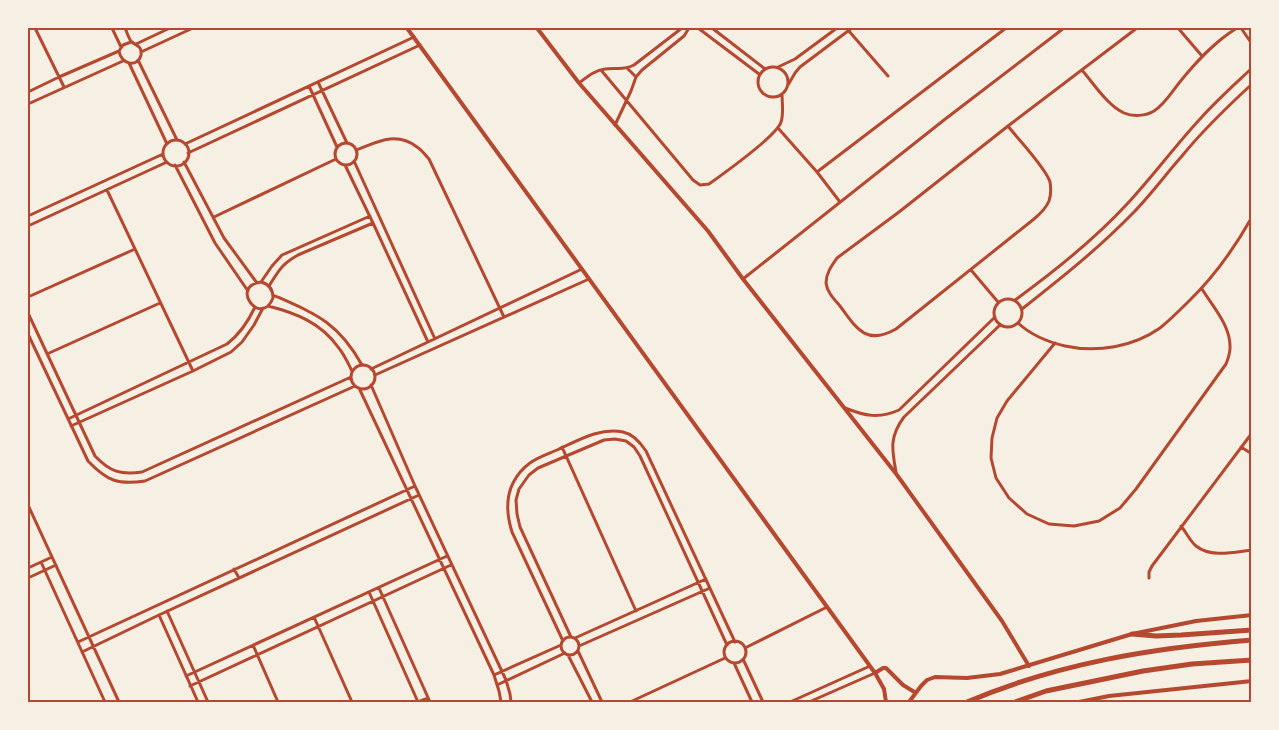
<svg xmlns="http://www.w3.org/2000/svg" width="1279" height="730" font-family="Merriweather,serif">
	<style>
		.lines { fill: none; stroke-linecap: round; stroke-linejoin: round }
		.minor { stroke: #b5482f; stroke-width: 3 }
		.tertiary { stroke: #b5482f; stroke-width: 4 }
		.trunk { stroke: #b5482f; stroke-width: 5 }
		.neatline { fill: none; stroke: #b5482f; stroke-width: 2 }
	</style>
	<rect width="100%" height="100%" fill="#f6efe4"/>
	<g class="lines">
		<!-- minor -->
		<path class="minor" d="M35,28l29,59
			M112,28l9,19
			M125,28c2,4 4,12 7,14 5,4 10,4 9,13 -3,13 -20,10 -22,-4l4,-6 8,-3
			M698,28l61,46
			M712,28l53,41
			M1178,28l24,28
			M1241,28l11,16
			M848,30l40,46
			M136,44l34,-16
			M141,52l52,-24
			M138,60l39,80
			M129,63l38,81
			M758 82a15 15 0 1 1 30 0a15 15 0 1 1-30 0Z
			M778,67l17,-8 42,-31
			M627,68l9,9
			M601,70l92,110 7,5 9,-1c14,-10 68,-49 72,-62 3,-8 1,-19 1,-28
			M1082,70c11,13 26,36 42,43 9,4 22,3 30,-2 10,-6 18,-19 25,-28 17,-21 35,-41 58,-55
			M318,82l29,61
			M579,83c8,-6 16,-13 26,-14 11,-2 18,2 29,-4l48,-37
			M788,85l7,-12 5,-6 52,-39
			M309,86l28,61
			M28,92l31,-15 60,-26
			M28,104l95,-43
			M615,125l16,-34 5,-14 6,-7 42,-34 5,-8
			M1008,126c9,12 38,42 42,56 1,6 1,13 -1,19 -3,7 -9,13 -15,18l-138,110c-30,17 -40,-1 -56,-23 -6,-7 -13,-14 -14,-23 0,-10 6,-18 11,-25l62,-46 109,-86 129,-98
			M778,128l39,44 23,30
			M163 153a13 13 0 1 1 26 0a13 13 0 1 1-26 0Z
			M335 154a11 11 0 1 1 22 0a11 11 0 1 1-22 0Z
			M185,144l229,-107
			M356,150c21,-8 40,-19 61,-3 5,3 8,8 12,12l75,158
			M188,153l232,-108
			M354,161l81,178
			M184,162l40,76 33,45
			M175,165l40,78 33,48
			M345,165l28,58 55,119
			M817,172l189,-144
			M107,190l86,181
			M28,216l135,-62
			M214,217l122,-58
			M28,226l139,-64
			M971,270l27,32
			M743,279l201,-159 120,-92
			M261,282c8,2 12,7 12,16 -12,30 -44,-12 -12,-16l11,-16 10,-11 88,-39
			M269,286c10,-16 13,-22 29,-31l75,-32
			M273,295c43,19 65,27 89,70
			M28,297l107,-48
			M994 313a14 14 0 1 1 28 0a14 14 0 1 1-28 0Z
			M1015,300c40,-29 79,-60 113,-97 25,-27 47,-57 72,-84 16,-18 34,-34 52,-51
			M268,306c28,7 53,17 70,41 6,7 10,16 14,24
			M1022,309c38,-30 76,-60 110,-95 18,-18 33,-39 50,-58 21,-26 45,-49 70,-72
			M28,313l67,143c15,16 26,19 47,16l209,-95
			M1018,323c13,12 30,19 47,23 32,7 68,1 95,-18 10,-8 19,-17 28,-26 26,-25 46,-53 64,-85
			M28,334l60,127c19,20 30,24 57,20l210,-95
			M1055,343l-48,58 -10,17 -5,20 -1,20 5,20 13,20 18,16 22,10 25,2 25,-5 21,-13 16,-19 90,-125c2,-5 4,-10 4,-16 1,-22 -17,-41 -28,-59
			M47,354l113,-51
			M351 377a12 12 0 1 1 24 0a12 12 0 1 1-24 0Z
			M371,369l211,-100
			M375,375l214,-96
			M371,385l44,101 91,194 4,14 1,8
			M359,388l135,287 5,16 2,11
			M845,408c20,8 34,11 54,2l96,-93
			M68,419l159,-75c13,-10 21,-22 28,-37
			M71,426l122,-55 38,-19 11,-10 12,-17 9,-17
			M562,447l74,164
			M1241,447l11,7
			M896,472c-4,-22 -7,-35 8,-55l96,-92
			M28,505l91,197
			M1181,526c5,6 9,15 15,20 15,12 38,6 56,4
			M41,562l64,140
			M28,568l24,-11
			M234,569l5,9
			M28,578l28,-13
			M1149,578v-6l3,-6 100,-133
			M379,588l51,114
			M369,592l49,110
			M167,611l41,91
			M159,615l39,87
			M314,617l38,85
			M571,637l-51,-110 -3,-13 -1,-14 3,-11 10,-14 9,-7 66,-28 11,-1 11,2 8,6 6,9 87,189
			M561 646a9 9 0 1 1 18 0a9 9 0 1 1-18 0Z
			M575,638l131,-59
			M563,641l-51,-109c-5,-16 -7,-33 1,-49 4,-8 10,-15 17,-20 8,-6 18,-9 27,-13 20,-9 43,-23 66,-18 10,2 17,10 23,19l89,191
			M724 652a11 11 0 1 1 22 0a11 11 0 1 1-22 0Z
			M78,642l337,-156
			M253,645l25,57
			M579,646l131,-58
			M745,648l82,-41
			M578,651l24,51
			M82,652l77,-37 260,-120
			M568,655l24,47
			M743,659l20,43
			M734,663l18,39
			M494,675l67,-30
			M186,676l261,-120
			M497,685l68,-32
			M190,686l261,-121
			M418,702l10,-4
			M630,702l95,-44
			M790,702l80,-36
			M809,702l66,-29"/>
		<!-- tertiary -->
		<path class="tertiary" d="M407,28l468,645 9,16 2,13
			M537,28l42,55 129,148 35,48 154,196 105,146 27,45
			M875,673l8,-5h3l17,17 13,8
			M909,702l12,-16 6,-6 8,-3 32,1 33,-4 132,-40 64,-13 56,-6
			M1079,702l30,-6 143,-15"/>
		<!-- trunk -->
		<path class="trunk" d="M1132,634l24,2 25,-1 71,-5
			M967,702c92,-39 185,-54 285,-62
			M1015,702l31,-11 97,-20 49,-7 60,-4"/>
	</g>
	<!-- border -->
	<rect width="1279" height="730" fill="none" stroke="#f6efe4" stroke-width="58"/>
	<rect x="29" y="29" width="1221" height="672" class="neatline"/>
</svg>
